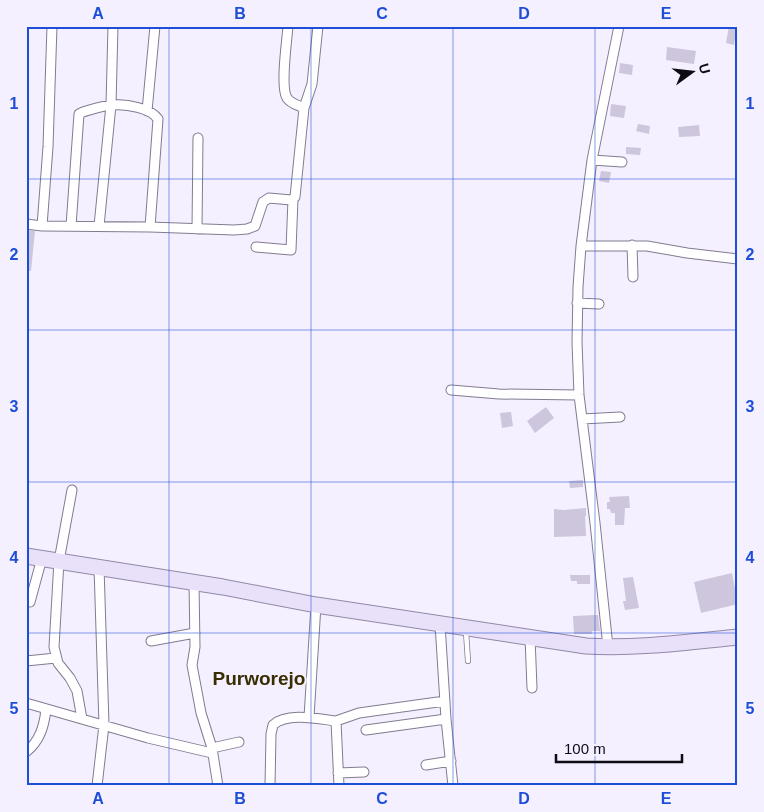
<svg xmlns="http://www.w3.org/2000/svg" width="764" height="812" font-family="Arial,sans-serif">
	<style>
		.building { fill: #cec6dd }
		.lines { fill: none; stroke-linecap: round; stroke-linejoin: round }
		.lane-casing { stroke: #837b91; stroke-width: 6 }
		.street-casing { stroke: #837b91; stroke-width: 11 }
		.primary-casing { stroke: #9388a7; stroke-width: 17 }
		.lane { stroke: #fff; stroke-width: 4.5 }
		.street { stroke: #fff; stroke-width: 9 }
		.primary { stroke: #e9e0fa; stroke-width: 15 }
		.grid { fill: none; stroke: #1d4ed8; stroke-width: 1; stroke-opacity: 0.55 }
		.labels { text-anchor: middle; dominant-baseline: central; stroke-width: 4.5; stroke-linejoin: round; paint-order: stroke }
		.quarter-label { font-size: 19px; font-weight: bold; fill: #392d02; stroke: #f5f0ff }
		.neatline { fill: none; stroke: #1d4ed8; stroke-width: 2 }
		.grid-label { font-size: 16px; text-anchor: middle; font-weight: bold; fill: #1d4ed8 }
	</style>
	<rect width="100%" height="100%" fill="#f5f0ff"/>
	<!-- building -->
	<path class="building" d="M729,26h8l-3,19 -8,-2z
		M667,47l29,4 -2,13 -28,-4z
		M620,63l13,2 -1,10 -13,-2z
		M611,104l15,2 -2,12 -14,-2z
		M638,124l12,2 -1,8 -13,-3z
		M699,125l1,11 -21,1 -1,-10z
		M626,147l15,1 -1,7 -14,-1z
		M601,171l10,1 -2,11 -10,-2z
		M26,230l9,1 -4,40h-5z
		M546,407l8,11 -19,15 -8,-12z
		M511,412l2,14 -11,2 -2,-15z
		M583,480v7l-13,1 -1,-7z
		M629,496l1,12h-5l-1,17h-9v-12h-4l-1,-4h-3v-7h3l-1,-5z
		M586,508v8h-1l1,20 -32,1v-28l10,1z
		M732,573l6,31 -37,9 -7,-31z
		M570,575h20v9h-13v-3h-6z
		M633,577l6,31 -14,2 -2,-9h3l-3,-23z
		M595,615h3l2,16h-8v3h-18l-1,-18z"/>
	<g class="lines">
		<!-- lane casing -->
		<g class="lane-casing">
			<path id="lane" d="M466,632l2,29"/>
		</g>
		<!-- street casing -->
		<g class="street-casing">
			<path id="street" d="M288,26c-1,15 -8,61 -1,72 4,6 11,7 17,10
				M147,111l8,-85
				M592,160l30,2
				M26,224l16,2 108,1 84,3 13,-1 8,-3 8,-24 6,-4 22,2 4,-3 9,-89 8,-24 6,-58
				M42,226l6,-79 4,-121
				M71,226l8,-112 4,-2c10,-3 21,-7 31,-7 12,-1 37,3 44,14l-8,108
				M99,226l12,-121 2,-79
				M197,229l1,-91
				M632,245l1,32
				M581,246h66l40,7 51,6
				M256,247l35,3 2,-51
				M577,303l22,1
				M451,390l48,4 80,1
				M582,419l38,-2
				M72,490l-13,71 -5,86 4,16 12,15 7,13 5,28
				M194,583l1,64 -3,18 9,48 11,35 6,38
				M30,602l12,-44
				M440,624l6,95 7,67
				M530,637l2,51
				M151,641l44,-8
				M608,647l-13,-124 -16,-128 -2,-53 1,-55 3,-41 11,-86 27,-134
				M26,661l30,-3
				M26,703l122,35 64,15
				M309,717l7,-112
				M336,721l23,-8 86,-12
				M366,730l80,-11
				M212,748l27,-6
				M26,752c14,-11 18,-26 20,-42
				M426,765l25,-4
				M338,773l26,-1
				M97,786l7,-61 -5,-158
				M270,786l1,-52 2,-9c14,-13 46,-6 63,-4l3,65"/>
		</g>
		<!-- primary casing -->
		<g class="primary-casing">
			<path id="primary" d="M26,556l197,31 93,18 270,41c51,3 102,-4 152,-9"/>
		</g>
		<!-- lane -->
		<use href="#lane" class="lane"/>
		<!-- street -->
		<use href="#street" class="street"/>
		<!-- primary -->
		<use href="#primary" class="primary"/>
	</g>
	<!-- grid -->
	<path class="grid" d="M169,26v760M311,26v760M453,26v760M595,26v760M26,179h712M26,330h712M26,482h712M26,633h712"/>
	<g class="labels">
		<!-- quarter labels -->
		<g class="quarter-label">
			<text x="259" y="678">Purworejo</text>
		</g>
	</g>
	<!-- border -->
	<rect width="764" height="812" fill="none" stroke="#f5f0ff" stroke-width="55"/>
	<!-- north arrow -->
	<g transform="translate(692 72) rotate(75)" stroke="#f5f0ff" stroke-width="4" paint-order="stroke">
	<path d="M0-4L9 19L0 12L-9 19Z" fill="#0e0b13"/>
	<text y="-8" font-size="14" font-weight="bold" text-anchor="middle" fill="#0e0b13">U</text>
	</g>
	<!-- scale -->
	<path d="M556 754v8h126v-8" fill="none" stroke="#0e0b13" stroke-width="2.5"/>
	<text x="564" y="754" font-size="15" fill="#0e0b13" stroke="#f5f0ff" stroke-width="4" paint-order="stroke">100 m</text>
	<rect x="28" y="28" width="708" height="756" class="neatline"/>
	<g class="grid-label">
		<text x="98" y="19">A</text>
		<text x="240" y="19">B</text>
		<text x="382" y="19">C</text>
		<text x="524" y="19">D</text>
		<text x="666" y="19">E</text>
		<text x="14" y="109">1</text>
		<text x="750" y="109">1</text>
		<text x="14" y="260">2</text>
		<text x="750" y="260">2</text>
		<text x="14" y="412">3</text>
		<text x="750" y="412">3</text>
		<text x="14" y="563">4</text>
		<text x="750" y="563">4</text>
		<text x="14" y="714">5</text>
		<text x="750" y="714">5</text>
		<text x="98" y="804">A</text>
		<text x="240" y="804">B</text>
		<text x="382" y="804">C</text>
		<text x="524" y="804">D</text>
		<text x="666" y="804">E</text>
	</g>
</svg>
